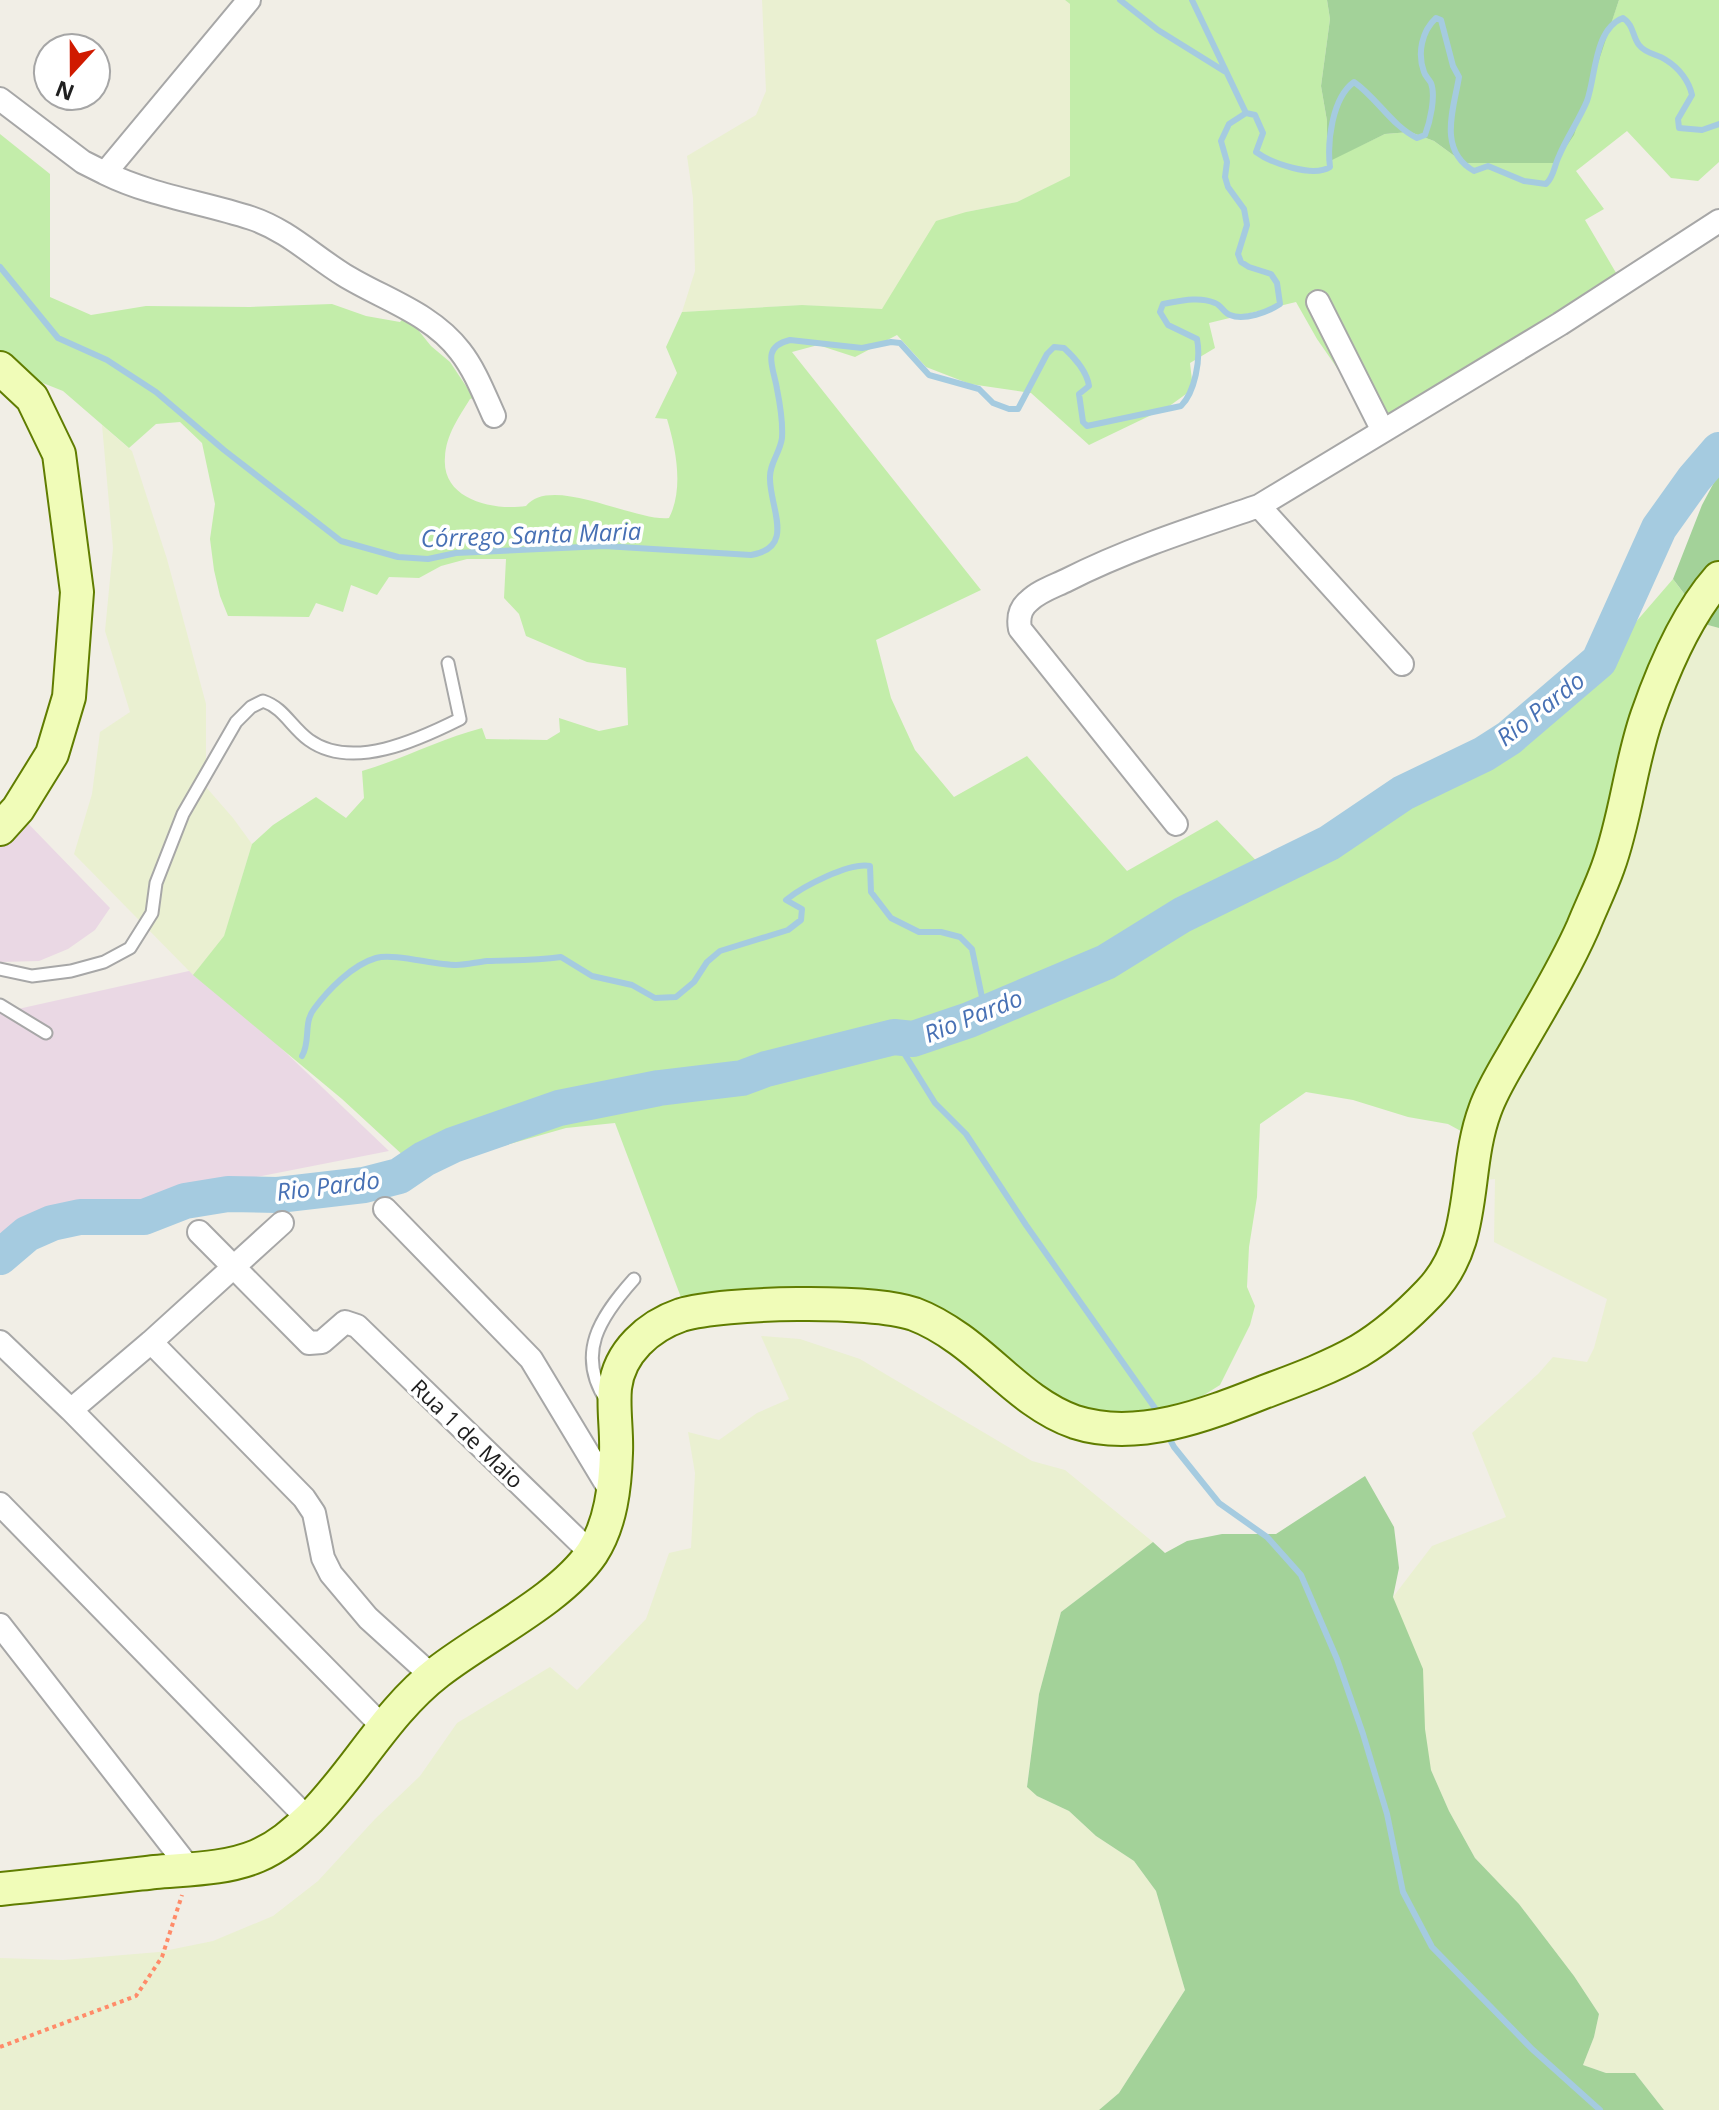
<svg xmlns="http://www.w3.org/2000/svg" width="1719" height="2110" font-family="'Open Sans',sans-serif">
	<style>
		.industrial { fill: #ead8e4 }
		.farmland { fill: #eaf0d1 }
		.grass { fill: #c3edaa }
		.forest { fill: #a3d299 }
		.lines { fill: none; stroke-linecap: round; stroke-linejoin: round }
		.stream { stroke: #a5cbe0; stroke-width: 6 }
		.river { stroke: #a5cbe0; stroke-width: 36 }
		.lane-casing { stroke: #a7a7a7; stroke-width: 15 }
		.street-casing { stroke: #a7a7a7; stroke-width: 26 }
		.secondary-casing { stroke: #607d00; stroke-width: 36 }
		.path { stroke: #ff8b69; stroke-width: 4; stroke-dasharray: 4 4; stroke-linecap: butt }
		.lane { stroke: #fff; stroke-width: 11 }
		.street { stroke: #fff; stroke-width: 22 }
		.secondary { stroke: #f0fcb8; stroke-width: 32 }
		.labels { text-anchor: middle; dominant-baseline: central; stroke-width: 7; stroke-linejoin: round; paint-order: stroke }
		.street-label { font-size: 22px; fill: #202020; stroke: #fff }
		.water-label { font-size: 24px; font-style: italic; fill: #4770b4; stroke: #fff }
	</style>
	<rect width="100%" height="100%" fill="#f1eee6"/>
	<!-- industrial -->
	<path class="industrial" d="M18,813l92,95 -15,22 -27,19 -29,12 -39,1v-123z
		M198,969l191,182 -368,72 -21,10v-220z"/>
	<!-- farmland -->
	<path class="farmland" d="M762,0h303l5,4v173l-53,25 -51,10 -63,66 -21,32 -80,-5 -120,7 13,-41 -2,-73 -6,-42 69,-41 10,-24z
		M102,425l30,26 35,108 39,145v83l27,31 19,26 -28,93 -31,38 -119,-121 18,-60 8,-62 30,-20 -25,-81 8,-83z
		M1696,610l12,15 11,3v1482h-55l-29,-37h-29l-23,-8 11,-28 5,-23 -25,-38 -55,-72 -44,-46 -26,-47 -18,-41 -27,-143 -11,-30 39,-51 74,-29 -34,-84 66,-59 15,-17 34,5 7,-14 13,-49 -113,-57 1,-63 -11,1 -2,-23z
		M761,1336l39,3 60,20 172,102 33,9 88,72 -92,70 -22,82 -12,92 10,10 32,15 27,25 38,25 22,30 21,71 8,28 -66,103 -20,17h-1099v-152l63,2 96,-8 54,-11 60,-25 45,-35 57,-62 45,-43 37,-53 93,-56 27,23 69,-71 23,-66 22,-5 4,-75 -7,-41 31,8 38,-27 32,-14z"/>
	<!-- grass -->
	<path class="grass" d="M1065,0h262l3,19 -9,67 6,35v26l5,12 53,-25 25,-2 24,9 30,22h91l39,-91 25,-72h100v162l-21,19 -27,-3 -44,-47 -51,40 28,38 -19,11 37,63 -240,150 -65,-94 -21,-37 -87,21 6,25 -25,15 3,26 -25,18 -79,38 -58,-52 -61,-9 -44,-17 -29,-32 -42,22 -37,-12 -26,7 189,238 -105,50 15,58 24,52 39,47 73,-41 100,115 90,-51 54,56 92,-64 126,-62 114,-90 70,-81 23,31 -113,308 -113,218 -22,-12 -40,-7 -55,-17 -47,-8 -46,32 -3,73 -8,50 -2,40 8,19 -5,19 -30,60 -67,42 -79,-19 -144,-97 -248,-11 -67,-177 -49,5 -147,42 -77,-71 -149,-124 31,-39 28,-92 21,-19 43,-28 30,21 18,-20 -2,-27c41,-12 78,-32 120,-43l4,11 61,1 13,-8 -1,-14 40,13 29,-6 -2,-57 -39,-6 -61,-26 -7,-22 -15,-16 2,-39h-39l-26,7 -22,12 -30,-1 -12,18 -26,-10 -8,27 -27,-9 -7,14 -81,-1 -8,-20 -6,-26 -4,-31 5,-35 -13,-61 -22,-21 -24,2 -27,24 -66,-57 -63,-25v-232l50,40v123l41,18 55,-9 104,1 82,-3 34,12 34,6 6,-7 25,31 19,16 24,36 -4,1c-11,18 -24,36 -25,58 -4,43 49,54 81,49 25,-32 109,16 143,12 15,-29 7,-69 -2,-99l-12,-1 22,-45 -11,-26 16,-35 120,-7 80,4 54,-88 30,-9 51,-10 53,-26v-172z"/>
	<!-- forest -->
	<path class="forest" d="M1327,0h292l-45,135 -19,28h-91l-30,-22 -24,-9 -25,2 -53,26 -5,-13v-26l-6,-35 9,-67z
		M1719,473v155l-11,-3 -35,-46 29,-74z
		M1365,1476l29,51 5,41 -6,29 30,72 2,60 6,41 18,41 26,47 44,46 55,72 25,38 -5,23 -11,28 23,8h29l29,37h-565l20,-17 66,-103 -29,-99 -22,-30 -38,-25 -27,-25 -32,-15 -10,-9 12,-93 22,-82 92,-70 12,11 22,-12 35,-7h54z"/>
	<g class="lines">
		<!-- stream -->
		<path class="stream" d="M1120,0l38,30 66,41
			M1192,0l54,113
			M1246,113l9,2 8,18 -7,19c15,11 57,26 74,15 -3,-25 2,-69 24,-85 23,16 38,44 63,56l8,-3c5,-13 11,-39 6,-52 -2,-4 -6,-7 -7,-11 -7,-19 -2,-41 12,-54l5,2 12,46 6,11c-5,31 -22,73 15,94l14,-5 36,15 22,3c8,-7 8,-18 13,-28 8,-19 20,-36 28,-55 9,-25 7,-72 36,-83 11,7 9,18 16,27 7,9 18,9 27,15 13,8 23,21 26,35l-14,24 1,9 23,2 17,-6
			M0,267l58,71 49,22 49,32 68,58 117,91 57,16 30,2 28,-6 148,-7 147,9c45,-7 19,-47 19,-76 -1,-15 10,-26 12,-41 1,-15 -2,-34 -5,-49 -3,-21 -17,-42 13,-49l72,8 29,-6 9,1 29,32 50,14 14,14 16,6h9l29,-55 7,-7 10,1c10,9 23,24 25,38l-10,8 4,28 4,4 94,-20c14,-14 20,-47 16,-67l-29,-14 -8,-13 3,-8c17,-3 36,-8 52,-1 6,2 9,10 15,12 14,6 38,-3 50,-11l-3,-21 -6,-9 -22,-7 -8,-5 -3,-8 9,-29 -3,-16 -16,-22 -3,-10 2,-15 -6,-21 8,-17 17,-11
			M894,1037l41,66 31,31 60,91 131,186
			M302,1056c9,-15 1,-33 12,-47 14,-19 38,-44 62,-51 18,-5 58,7 80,7 10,0 21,-3 31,-4 26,-1 47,0 74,-4l31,19 40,9 23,13 21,-1 18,-15 13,-20 13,-11 68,-21 13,-10 1,-11 -16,-9c17,-14 64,-38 84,-34l1,26 20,26 28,14h22l19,5 12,12 11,53 14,8
			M1166,1432l8,15 45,56 48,34 34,38 36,84 26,75 24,80 16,78 29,55 100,102 68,61"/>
		<!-- river -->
		<path class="river" d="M0,1257l27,-23 25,-11 28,-6h64l41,-16 43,-7 50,1 86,-10 35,-9 25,-17 29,-14 106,-37 100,-20 83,-10 24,-9 128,-32 19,2 56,-19 137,-58 76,-47 147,-72 74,-50 81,-39 25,-16 90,-77 60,-133 35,-49 25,-29"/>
		<!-- lane casing -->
		<g class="lane-casing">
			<path id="lane" d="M0,969l32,7 39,-5 33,-9 26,-14 22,-35 4,-30 27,-69 53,-92 15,-15 12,-6c21,7 28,26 46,39 43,31 109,0 151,-21l-12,-56
				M0,1005l46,28
				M607,1402c-32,-48 -7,-85 27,-123"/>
		</g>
		<!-- street casing -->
		<g class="street-casing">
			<path id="street" d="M0,99l83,63 22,11 144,-173
				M105,173c47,23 97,29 146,45 36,12 61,37 93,57 39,24 87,38 116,76 15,19 24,43 34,65
				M1318,302l65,129
				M1402,664l-143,-158 301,-182 159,-103
				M1176,824l-156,-195c-2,-11 0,-21 9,-28 10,-10 26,-15 38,-21 61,-31 127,-52 192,-74
				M385,1209l146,150 82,136
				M199,1232l110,111 13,-1 23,-20 12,4 234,227
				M0,1342l71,68 312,317
				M151,1342l153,156 10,15 9,45 8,16 37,44 64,58
				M71,1410l80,-68 131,-119
				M0,1504l308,315
				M0,1625l190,244"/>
		</g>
		<!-- secondary casing -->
		<g class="secondary-casing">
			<path id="secondary" d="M0,368l32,30 27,56 18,138 -8,105 -17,57 -34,55 -18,20
				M0,1889c52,-5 103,-11 155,-17 34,-3 71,-3 102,-16 21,-9 37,-23 53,-38 46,-46 76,-106 128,-146 46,-36 122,-72 154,-119 19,-29 23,-67 24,-100 1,-22 -3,-44 -1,-65 4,-36 34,-62 66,-73 43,-13 190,-16 233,-1 16,6 31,15 45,25 38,27 70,67 116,83 62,20 131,-7 189,-30 32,-12 65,-24 95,-41 25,-15 50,-37 70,-58 50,-51 33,-121 56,-183 7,-20 19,-39 30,-58 23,-40 49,-82 68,-125 8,-20 18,-40 25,-60 18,-49 22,-102 39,-151 16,-46 40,-102 72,-138"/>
		</g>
		<!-- path -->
		<path class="path" d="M0,2047l136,-51 26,-39 20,-62"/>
		<!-- lane -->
		<use href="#lane" class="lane"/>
		<!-- street -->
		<use href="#street" class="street"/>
		<!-- secondary -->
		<use href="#secondary" class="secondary"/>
	</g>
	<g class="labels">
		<!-- street labels -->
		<g class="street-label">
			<text transform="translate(468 1433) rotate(44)">Rua 1 de Maio</text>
		</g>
		<!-- water labels -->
		<g class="water-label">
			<text transform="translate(531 534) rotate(-2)">Córrego Santa Maria</text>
			<text transform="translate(1540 708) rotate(-38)">Rio Pardo</text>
			<text transform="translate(973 1015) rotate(-22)">Rio Pardo</text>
			<text transform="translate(328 1185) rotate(-7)">Rio Pardo</text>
		</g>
	</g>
	<!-- north arrow -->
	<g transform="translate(72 72) rotate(201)"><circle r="38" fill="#ffffff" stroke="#a6a6a6" stroke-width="2"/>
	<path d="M0-6L14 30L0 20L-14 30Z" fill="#d01a00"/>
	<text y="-12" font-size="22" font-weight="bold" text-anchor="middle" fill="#202020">N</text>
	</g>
</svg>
